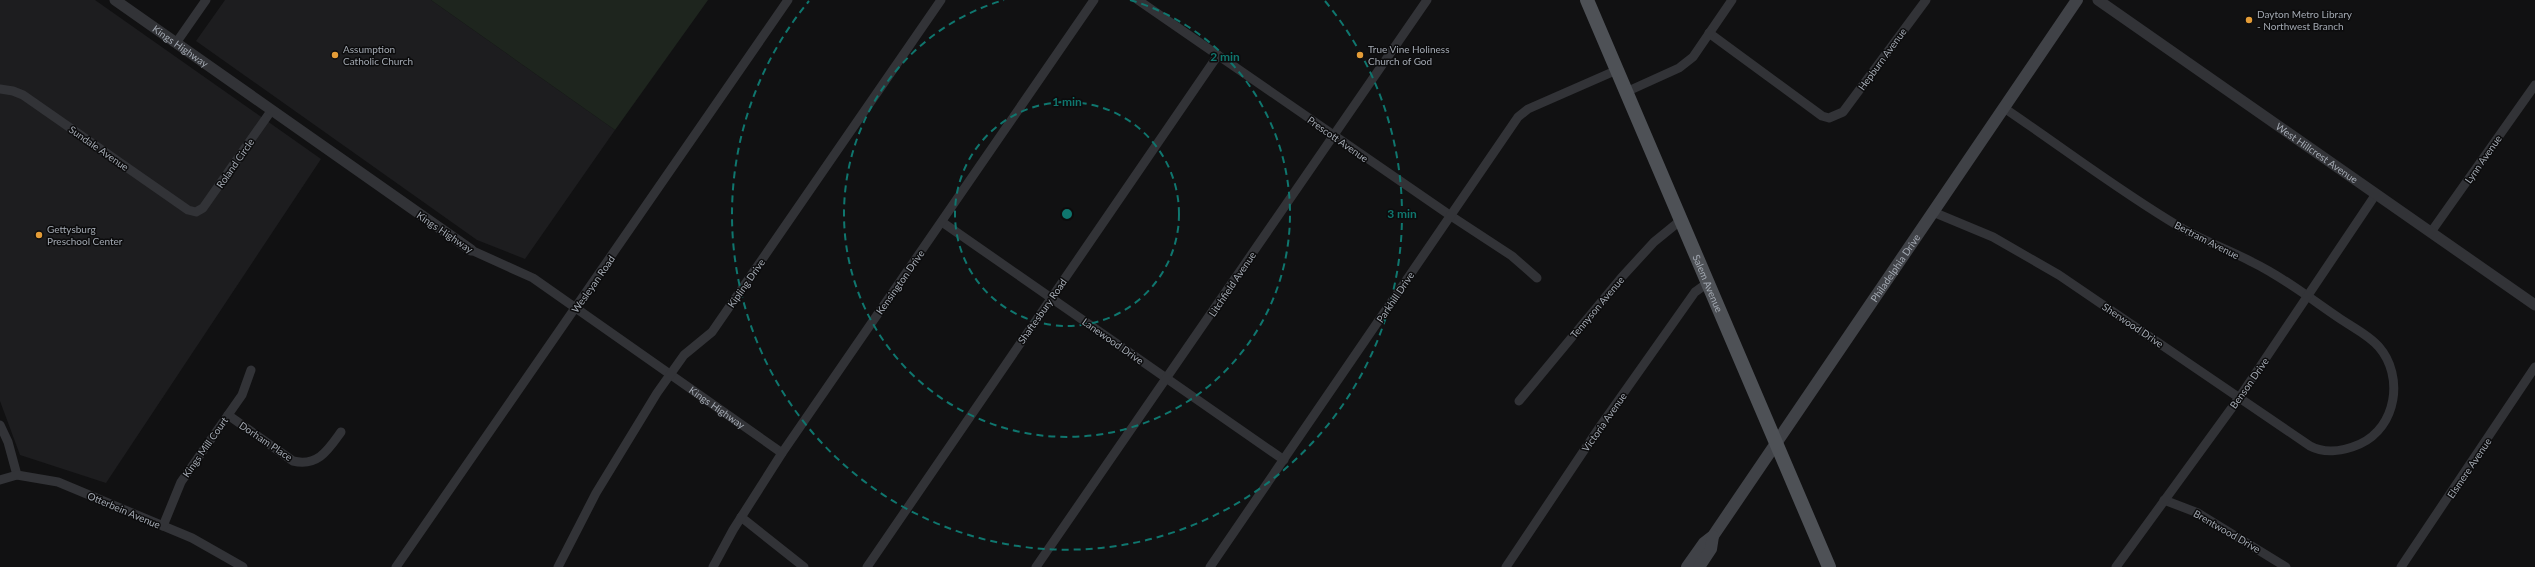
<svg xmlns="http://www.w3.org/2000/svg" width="2535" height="567" font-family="Lato,sans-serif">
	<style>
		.built { fill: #1d1d1f }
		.green { fill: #1e251e }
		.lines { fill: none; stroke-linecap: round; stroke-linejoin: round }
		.minor { stroke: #323337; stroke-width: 9 }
		.tertiary { stroke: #323337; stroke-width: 11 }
		.secondary { stroke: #404247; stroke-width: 12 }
		.primary { stroke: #4e5156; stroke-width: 14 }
		.ring { fill: none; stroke: #0f766e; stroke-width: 2; stroke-dasharray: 7 5 }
		.poi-dot { fill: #e49c37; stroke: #0c0c0d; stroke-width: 1.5 }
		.labels { text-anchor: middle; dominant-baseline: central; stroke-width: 3; stroke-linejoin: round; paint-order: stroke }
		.poi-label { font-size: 10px; fill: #a3a9b2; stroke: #0c0c0d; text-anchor: start }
		.street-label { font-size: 10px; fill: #a3a9b2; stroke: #0c0c0d }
		.centre { fill: #0f766e; stroke: #0c0c0d; stroke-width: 2 }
		.ring-label { font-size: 12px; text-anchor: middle; font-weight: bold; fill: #0f766e; stroke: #0c0c0d; stroke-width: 3; stroke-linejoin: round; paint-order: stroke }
	</style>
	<rect width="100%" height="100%" fill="#111112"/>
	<!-- built -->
	<path class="built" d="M0,0h95l226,159 -215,324 -86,-28 -20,-54z
		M225,0h206l184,130 -90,129 -48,-19 -281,-199z"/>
	<!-- green -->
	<path class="green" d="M431,0h277l-93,130z"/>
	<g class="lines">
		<!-- minor -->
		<g class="minor">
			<path d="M1138,0l313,216 61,40 25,22"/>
			<path d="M1709,33l113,83 7,2 14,-6 83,-112"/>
			<path d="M176,43l30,-43"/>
			<path d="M0,89l13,2 10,4 165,115 8,2 7,-4 68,-97"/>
			<path d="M1626,92l53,-24 14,-11 39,-57"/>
			<path d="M1933,212l60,25 66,38 251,171c15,8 34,5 50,-2 37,-17 44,-68 19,-97 -10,-12 -27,-20 -40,-29 -28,-19 -56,-41 -87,-56 -24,-13 -49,-21 -72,-35 -61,-36 -118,-80 -176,-119"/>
			<path d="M942,222l342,238"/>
			<path d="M2431,232l104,-147"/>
			<path id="s1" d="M471,250l62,28 249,175"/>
			<path d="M1519,401l102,-123 33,-36 27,-22"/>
			<path d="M228,415l65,46c25,6 35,-11 48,-29"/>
			<path d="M0,425l8,17 9,33"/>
			<path d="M0,480l17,-5 41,7 134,56 51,29"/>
			<path d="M2164,500l34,13 88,54"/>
			<path d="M741,517l63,50"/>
			<path d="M163,526l18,-44 61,-87 9,-25"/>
			<path d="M396,567l392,-567"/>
			<path d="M558,567l38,-74 61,-100 27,-38 28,-23 229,-332"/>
			<path d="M713,567l20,-37 49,-77 312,-453"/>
			<path d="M867,567l351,-512"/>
			<path d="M1036,567l391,-567"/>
			<path d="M1210,567l308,-450 10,-8 89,-39"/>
			<path d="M1506,567l95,-142 94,-133 14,-10"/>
			<path d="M2116,567l123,-169 137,-204"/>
			<path d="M2401,567l134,-200"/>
		</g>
		<!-- tertiary -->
		<g class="tertiary">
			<path id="s2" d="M115,0l356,250"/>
			<path id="s3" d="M2098,0l437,305"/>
		</g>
		<!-- secondary -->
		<g class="secondary">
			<path id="s4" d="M1687,567l17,-24 9,-7 364,-536"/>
			<path d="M1699,567l12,-18 2,-13"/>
		</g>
		<!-- primary -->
		<path class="primary" id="s5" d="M1587,0l242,567"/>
	</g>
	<!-- distance rings -->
	<g class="ring">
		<circle cx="1067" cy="214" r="112"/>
		<path d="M1130 0A223 223 0 1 1 1004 0"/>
		<path d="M1325 1A335 335 0 1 1 809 1"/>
	</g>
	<!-- markers -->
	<g class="poi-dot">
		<circle cx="2249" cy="20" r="4"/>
		<circle cx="335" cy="55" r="4"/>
		<circle cx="1360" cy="55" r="4"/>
		<circle cx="39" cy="235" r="4"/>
	</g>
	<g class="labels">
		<!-- poi labels -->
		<g class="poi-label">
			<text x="2257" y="14">Dayton Metro Library<tspan x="2257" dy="12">- Northwest Branch</tspan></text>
			<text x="343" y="49">Assumption<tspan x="343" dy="12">Catholic Church</tspan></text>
			<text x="1368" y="49">True Vine Holiness<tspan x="1368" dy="12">Church of God</tspan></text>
			<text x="47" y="229">Gettysburg<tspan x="47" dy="12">Preschool Center</tspan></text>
		</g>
		<!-- street labels -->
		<g class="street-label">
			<text stroke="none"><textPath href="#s2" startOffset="80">Kings Highway</textPath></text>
			<text transform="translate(1882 59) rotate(-54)">Hepburn Avenue</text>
			<text transform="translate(1338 139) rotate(35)">Prescott Avenue</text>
			<text transform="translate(99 148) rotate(35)">Sundale Avenue</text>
			<text stroke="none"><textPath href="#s3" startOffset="267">West Hillcrest Avenue</textPath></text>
			<text transform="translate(2483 159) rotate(-55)">Lynn Avenue</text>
			<text transform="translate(235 163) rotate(-55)">Roland Circle</text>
			<text transform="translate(445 232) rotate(34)">Kings Highway</text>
			<text transform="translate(2207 240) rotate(27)">Bertram Avenue</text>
			<text stroke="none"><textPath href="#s4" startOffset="365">Philadelphia Drive</textPath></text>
			<text transform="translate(900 282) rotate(-55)">Kensington Drive</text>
			<text transform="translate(746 283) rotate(-55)">Kipling Drive</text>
			<text stroke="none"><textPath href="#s5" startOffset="308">Salem Avenue</textPath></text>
			<text transform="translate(593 284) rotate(-55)">Wesleyan Road</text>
			<text transform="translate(1232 284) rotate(-56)">Litchfield Avenue</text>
			<text transform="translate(1395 297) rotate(-56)">Parkhill Drive</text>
			<text transform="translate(1597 307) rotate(-50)">Tennyson Avenue</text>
			<text transform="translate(1042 311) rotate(-55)">Shaftesbury Road</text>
			<text transform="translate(2133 325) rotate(34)">Sherwood Drive</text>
			<text transform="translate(1113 341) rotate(35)">Lanewood Drive</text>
			<text transform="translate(2249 383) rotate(-55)">Benson Drive</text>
			<text stroke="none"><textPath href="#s1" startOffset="293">Kings Highway</textPath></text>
			<text transform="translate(1604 422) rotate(-55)">Victoria Avenue</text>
			<text transform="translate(266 441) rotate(34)">Dorham Place</text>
			<text transform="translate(205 447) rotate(-55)">Kings Mill Court</text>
			<text transform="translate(2469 468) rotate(-56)">Elsmere Avenue</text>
			<text transform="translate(124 510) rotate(23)">Otterbein Avenue</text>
			<text transform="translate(2227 531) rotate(30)">Brentwood Drive</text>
		</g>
	</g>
	<circle cx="1067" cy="214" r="6" class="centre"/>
	<g class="ring-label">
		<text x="1225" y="61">2 min</text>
		<text x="1067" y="106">1 min</text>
		<text x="1402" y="218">3 min</text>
	</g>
</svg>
